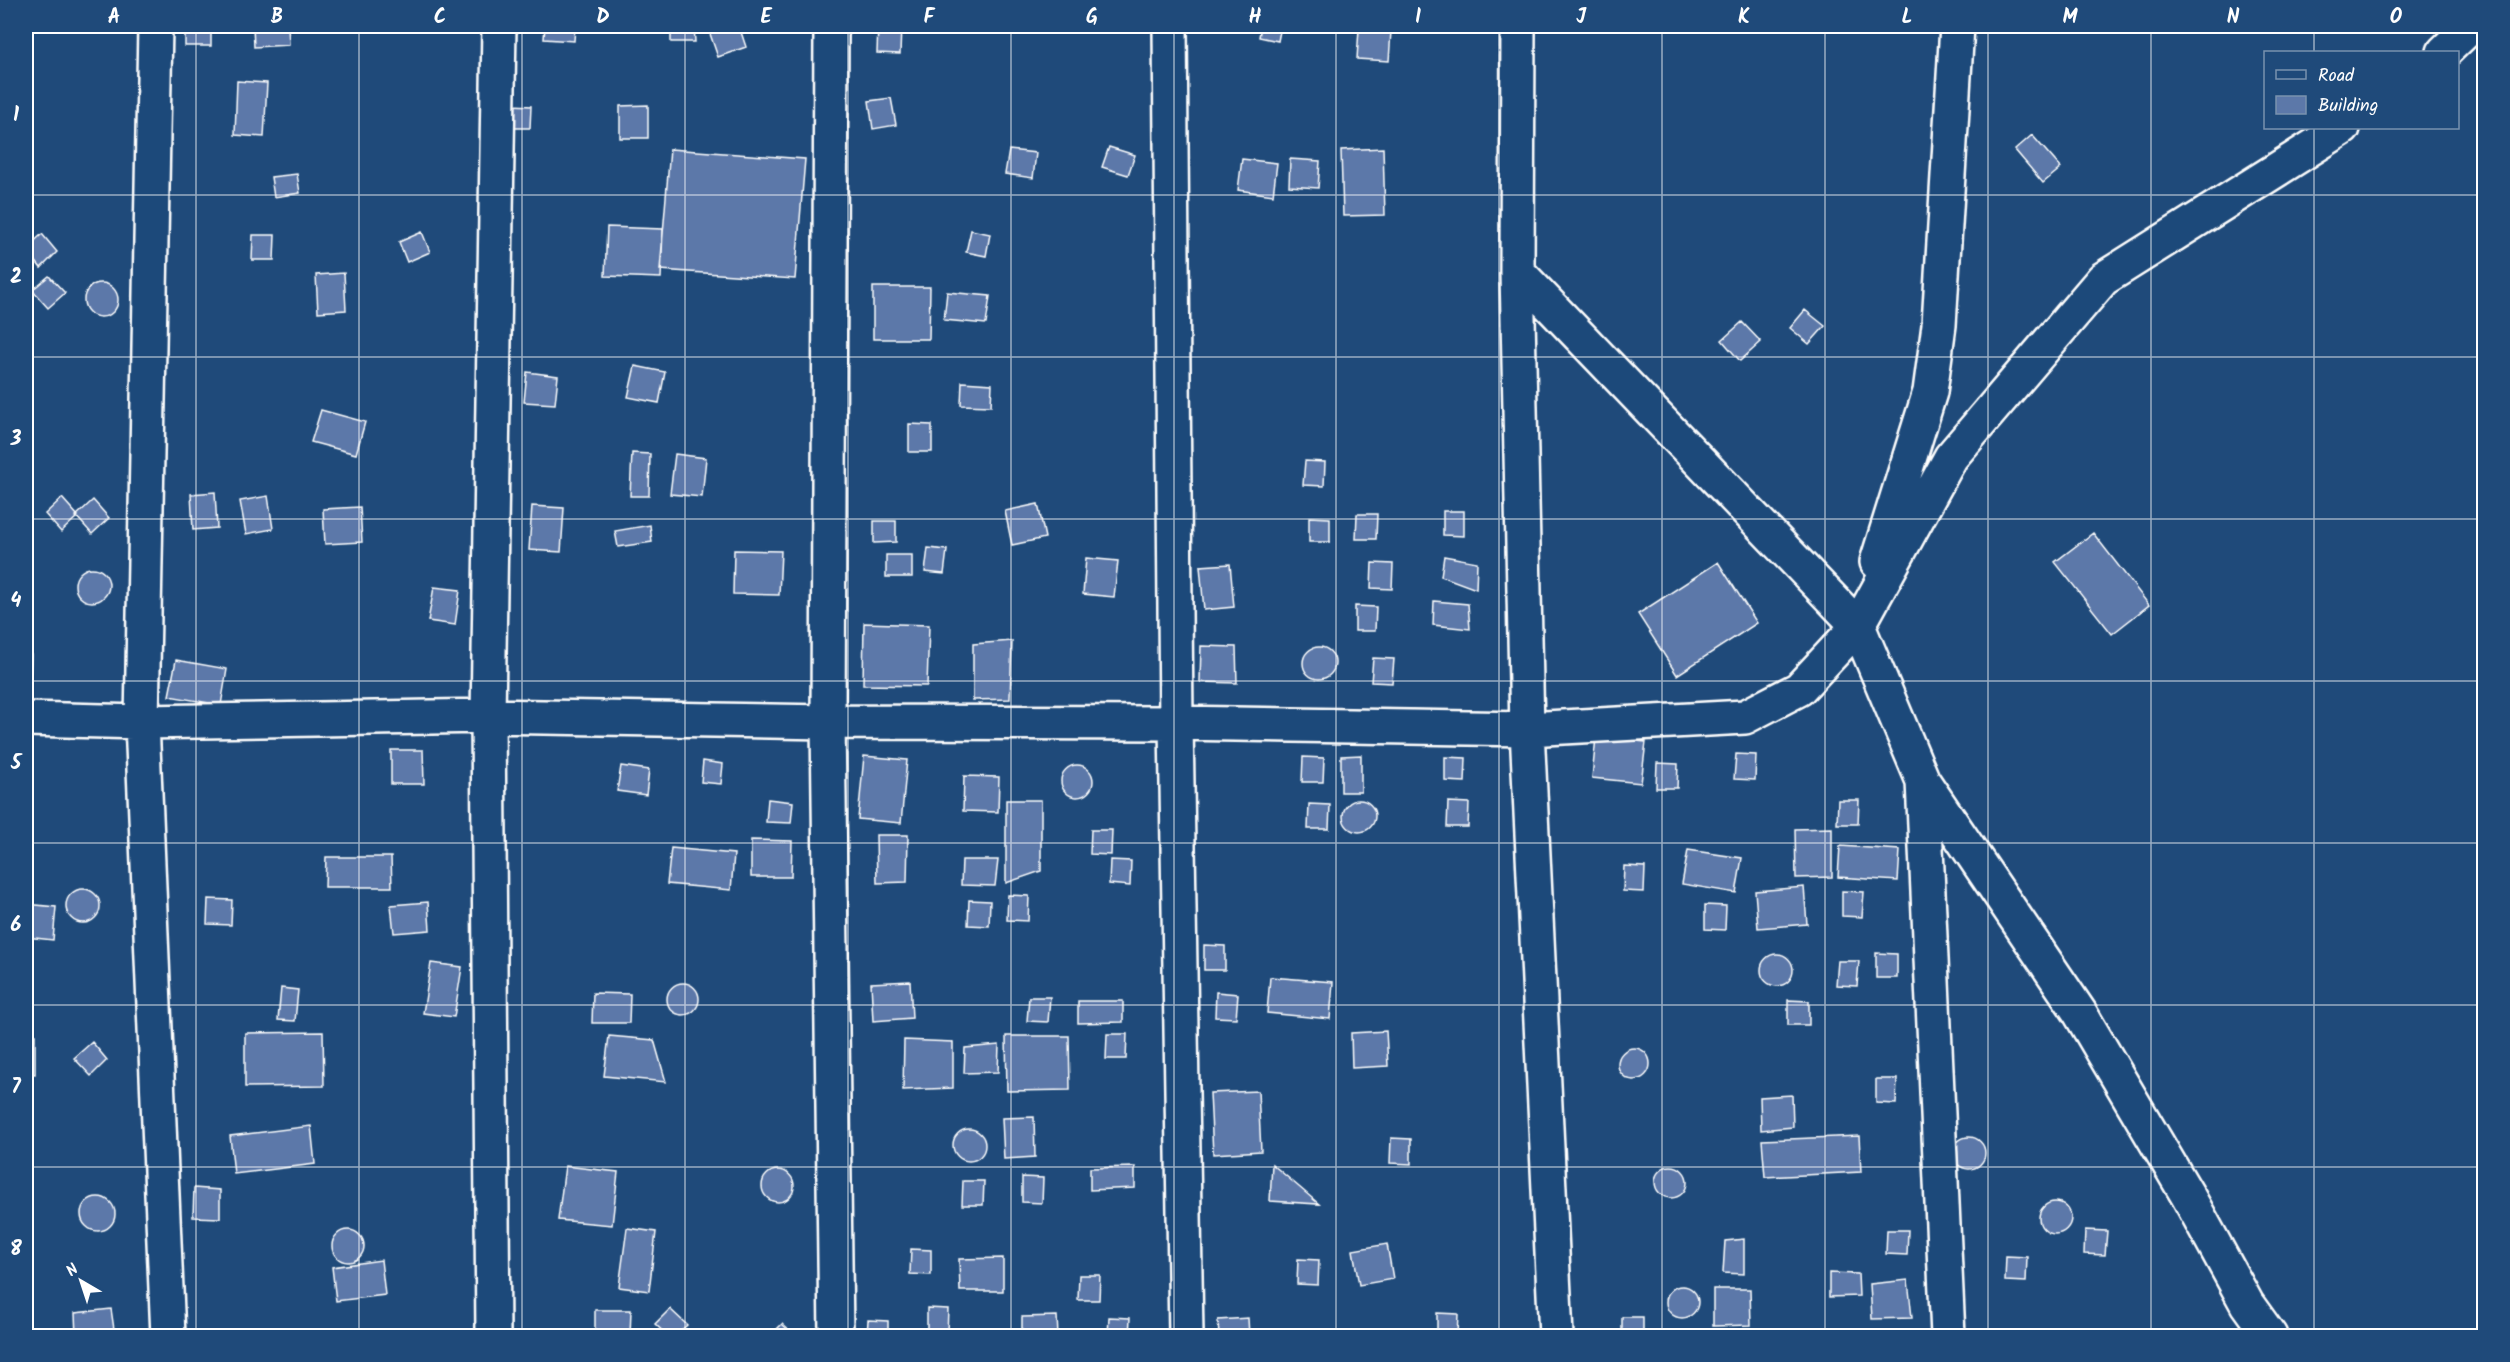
<svg xmlns="http://www.w3.org/2000/svg" width="2510" height="1362" font-family="Kalam,sans-serif">
	<style>
		.building { fill: #5c78a9; stroke: #fff; stroke-width: 1.5 }
		.lines { fill: none; stroke-linecap: round; stroke-linejoin: round }
		.minor-casing { stroke: #fff; stroke-width: 38 }
		.minor { stroke: #1f4a7a; stroke-width: 33 }
		.grid { fill: none; stroke: #fff; stroke-width: 1.5; stroke-opacity: 0.55 }
		.neatline { fill: none; stroke: #fff; stroke-width: 2 }
		.grid-label { font-size: 20px; text-anchor: middle; font-weight: bold; fill: #fff }
	</style>
	<rect width="100%" height="100%" fill="#1f4a7a"/>
	<filter id="ink" filterUnits="userSpaceOnUse"><feTurbulence type="fractalNoise" baseFrequency=".0167" numOctaves="2"/><feDisplacementMap in="SourceGraphic" scale="12" xChannelSelector="R" yChannelSelector="G"/><feConvolveMatrix kernelMatrix="1 2 1 2 8 2 1 2 1" color-interpolation-filters="sRGB"/></filter>
	<g filter="url(#ink)">
		<!-- building -->
		<path class="building" d="M70,26h44v5l-44,-1z
			M185,26h26v20h-26z
			M253,26h35l1,19 -35,2z
			M545,26h30l-1,15 -30,-2z
			M671,26h23l1,16h-24z
			M725,26h14l7,21 -28,10 -9,-26z
			M878,26h23l-1,28 -23,-1z
			M1261,26h20l-3,15 -19,-4z
			M1359,29l32,2 -2,30 -32,-2z
			M237,81l30,2 -3,54 -29,-2z
			M891,98l5,27 -23,4 -4,-28z
			M512,105l19,1 -1,22h-19z
			M648,105v33h-28v-32z
			M2032,135l29,33 -18,15 -28,-33z
			M1109,147l26,8 -7,20 -26,-8z
			M1383,148l2,67 -42,1 -2,-66z
			M670,149l135,10 -10,120 -135,-9z
			M1009,150l27,3 -3,25 -28,-4z
			M1242,159l35,4 -4,32 -35,-5z
			M1290,159l30,2 -2,27 -29,-2z
			M297,174l3,19 -26,4 -3,-20z
			M607,227l56,2 -2,49 -56,-2z
			M971,230l19,4 -4,22 -20,-4z
			M422,232l8,20 -23,10 -8,-20z
			M42,234l15,18 -16,16 -15,-19z
			M253,235h22l-1,25h-22z
			M344,273l2,37 -28,2 -2,-37z
			M49,276l16,17 -17,15 -16,-18z
			M84 300a17 17 0 1 1 34 0a17 17 0 1 1-34 0Z
			M873,287h57l-1,52h-56z
			M947,292l43,4 -4,28 -42,-4z
			M1805,310l20,16 -16,18 -19,-16z
			M1742,322l19,20 -21,19 -18,-21z
			M635,366l30,6 -6,31 -31,-6z
			M527,372l31,4 -3,28 -31,-2z
			M962,382l30,2 -1,22 -30,-1z
			M321,410l44,12 -9,32 -45,-12z
			M909,424l23,1v27h-23z
			M632,453l18,1 -1,42h-19z
			M675,454l31,4 -4,39 -32,-3z
			M1305,461l20,1 -1,24 -21,-1z
			M215,492l2,36 -24,2 -2,-36z
			M268,496l5,33 -27,5 -6,-33z
			M62,498l16,18 -17,16 -16,-18z
			M93,500l16,18 -17,16 -16,-18z
			M1038,504l7,34 -33,7 -7,-34z
			M532,506l32,2 -3,44 -32,-2z
			M360,507l2,35 -37,2 -2,-35z
			M1443,511h21v25l-21,-1z
			M1357,514h20l-1,25h-20z
			M1309,517l21,1v24h-21z
			M874,521h22v21l-22,1z
			M650,525l2,17 -34,5 -3,-16z
			M2093,533l56,72 -37,29 -57,-72z
			M928,548l19,2 -3,24 -19,-2z
			M734,550l47,1 -2,44 -46,-1z
			M886,555h26v22h-26z
			M1444,556l33,6 -1,27 -35,-13z
			M1086,558l32,3 -4,36 -31,-3z
			M1718,562l39,61 -80,52 -39,-61z
			M1372,563l21,1 -1,25 -21,-1z
			M1230,564l4,43 -30,3 -4,-44z
			M75 585a17 17 0 1 1 34 0a17 17 0 1 1-34 0Z
			M434,587l26,3 -5,35 -27,-4z
			M1434,601l34,3 2,25 -37,-4z
			M1355,606l21,1 -1,24h-20z
			M864,623l65,2 -2,61 -64,-1z
			M1012,641l-2,58 -37,1v-56z
			M1201,646l35,1 1,36 -37,-1z
			M1303 663a16 16 0 1 1 32 0a16 16 0 1 1-32 0Z
			M26,655h5l-1,27h-4z
			M1373,658l21,1 -2,24 -21,-1z
			M176,660l51,9 -6,36 -52,-9z
			M1596,737l50,5 -5,41 -49,-5z
			M391,750h32l1,34h-33z
			M1736,754l20,1 -1,25 -21,-1z
			M1361,755v37h-20v-36z
			M864,756l43,4 -6,63 -43,-4z
			M1303,757l21,1 -1,24h-21z
			M1445,757l21,1 -1,24 -20,-1z
			M703,761l20,3 -2,20 -20,-2z
			M1657,763l21,1 -1,24h-21z
			M1061 781a16 16 0 1 1 32 0a16 16 0 1 1-32 0Z
			M621,766l28,4 -3,25 -29,-4z
			M964,776l35,1 -1,35 -35,-1z
			M768,799l25,3 -2,21 -25,-1z
			M1006,800h35v71l-35,12z
			M1838,800h21l-1,24h-21z
			M1343 816a16 16 0 1 1 32 0a16 16 0 1 1-32 0Z
			M1448,802l21,1 -1,24h-21z
			M1309,804l21,1 -1,24h-21z
			M1832,828v49l-36,1 -1,-49z
			M1091,830h21l-1,25 -21,-1z
			M876,835h32l-1,47 -30,1z
			M751,840l41,1 -1,36h-40z
			M1840,846l60,4 -2,31 -60,-4z
			M671,848l63,6 -3,36 -64,-6z
			M1688,850l54,8 -6,35 -54,-9z
			M326,857h65l1,30h-67z
			M962,860h36l-3,26 -34,-1z
			M1110,860l21,1 -1,25 -21,-2z
			M1624,866l21,1 -1,25 -21,-1z
			M1804,887l3,37 -49,4 -3,-37z
			M66 906a17 17 0 1 1 34 0a17 17 0 1 1-34 0Z
			M1842,891l22,1 -2,25 -20,-1z
			M1008,895l21,1 -1,25 -21,-1z
			M208,899l24,1 -1,25 -24,-1z
			M969,900l21,1 -1,25 -21,-1z
			M428,902l2,28 -36,3 -3,-28z
			M26,904l30,3 -3,33 -27,-3z
			M1705,905l21,1 -1,24 -20,-1z
			M1204,945l21,1v24h-21z
			M1876,953l21,1v24h-21z
			M1761 970a16 16 0 1 1 32 0a16 16 0 1 1-32 0Z
			M1838,961h21l-2,25 -21,-1z
			M431,963l31,4 -8,50 -31,-4z
			M1270,977l63,5 -3,37 -63,-6z
			M910,981l2,37 -39,3 -2,-38z
			M667 999a16 16 0 1 1 32 0a16 16 0 1 1-32 0Z
			M281,988l17,2 -3,31 -17,-1z
			M1216,992l22,2 -2,24 -21,-1z
			M593,993l37,1 -1,29h-37z
			M1029,997h21l-2,25 -21,-1z
			M1788,1000l21,1v24h-21z
			M1078,1001h45v21l-45,1z
			M1386,1031l2,35 -36,2 -1,-35z
			M323,1032l1,54 -79,1v-54z
			M1107,1034h20l-1,25h-20z
			M26,1035h9v39l-9,-1z
			M609,1036l45,4 12,42 -62,-6z
			M1006,1036h63l1,54 -63,1z
			M904,1040l49,2v46l-50,2z
			M92,1042l15,18 -16,16 -17,-18z
			M999,1045l-1,27 -34,1 1,-25z
			M1618 1064a16 16 0 1 1 32 0a16 16 0 1 1-32 0Z
			M1876,1079h21l-1,25 -20,-1z
			M1258,1091l3,60 -48,3 -3,-61z
			M1792,1095l1,32 -32,3 -1,-33z
			M1034,1117l1,40 -31,2 -2,-41z
			M311,1126l4,38 -81,10 -4,-38z
			M953 1145a16 16 0 1 1 32 0a16 16 0 1 1-32 0Z
			M1859,1136l2,36 -96,5 -3,-37z
			M1953 1153a16 16 0 1 1 32 0a16 16 0 1 1-32 0Z
			M1391,1138l20,1v25l-21,-1z
			M1272,1164l47,40 -49,-3z
			M565,1166l53,6 -6,53 -54,-5z
			M1655 1182a16 16 0 1 1 32 0a16 16 0 1 1-32 0Z
			M1135,1167v21l-45,2v-22z
			M762 1186a16 16 0 1 1 32 0a16 16 0 1 1-32 0Z
			M1022,1177l21,1 -1,25 -20,-1z
			M963,1181h21l-1,24h-21z
			M194,1188l26,2v28l-27,-1z
			M81 1214a17 17 0 1 1 34 0a17 17 0 1 1-34 0Z
			M2039 1218a16 16 0 1 1 32 0a16 16 0 1 1-32 0Z
			M627,1228l29,4 -7,59 -30,-4z
			M1887,1230h21l-1,25 -21,-1z
			M2085,1230l22,1 -2,24 -21,-1z
			M332 1246a16 16 0 1 1 32 0a16 16 0 1 1-32 0Z
			M1744,1239v35l-21,-1 2,-32z
			M1387,1244l6,35 -34,6 -6,-35z
			M911,1249l20,1v25l-21,-1z
			M2006,1256l21,1 -1,25 -21,-1z
			M1003,1258v33h-43l-1,-32z
			M1298,1259l21,1 -1,25 -21,-1z
			M381,1260l4,35 -49,6 -4,-34z
			M1829,1273l29,1 1,22 -30,1z
			M1079,1275h21l-1,25h-21z
			M1908,1280l4,38 -40,1 -2,-35z
			M1666 1302a16 16 0 1 1 32 0a16 16 0 1 1-32 0Z
			M1713,1289h37l1,36 -38,1z
			M927,1308l21,1 -1,24h-20z
			M111,1309l4,27h-39l-1,-23z
			M670,1309l17,16 -12,11h-7l-13,-12z
			M595,1310h36l-1,26h-35z
			M1437,1313l21,1 -1,22h-20z
			M1057,1316l1,20h-36v-19z
			M1109,1317l21,1 -1,18h-21z
			M1622,1317h21v19h-21z
			M1248,1318l1,18h-30l-1,-16z
			M868,1320l20,1v15h-21z
			M782,1324l13,12h-25z"/>
		<g class="lines">
			<!-- minor casing -->
			<g class="minor-casing">
				<path id="minor" d="M155,26l-13,696 26,614
					M831,26l-3,696 8,614
					M1170,26l6,697 10,613
					M1518,26l-1,245 10,458 29,607
					M2444,52l27,-26
					M1517,271l341,355 65,155 157,232 108,183 59,108 23,32
					M1877,562l53,-170 9,-67 18,-299
					M26,719l116,3 346,-6 340,6 348,1 351,6 218,-12 54,-28 59,-63 93,-169 152,-178 240,-151
					M1923,781l25,555
					M493,1336l-5,-620 11,-690"/>
			</g>
			<!-- minor -->
			<use href="#minor" class="minor"/>
		</g>
	</g>
	<!-- grid -->
	<path class="grid" d="M196,26v1310M359,26v1310M522,26v1310M685,26v1310M848,26v1310M1011,26v1310M1174,26v1310M1336,26v1310M1499,26v1310M1662,26v1310M1825,26v1310M1988,26v1310M2151,26v1310M2314,26v26M2314,128v1208M26,195h2458M26,357h2458M26,519h2458M26,681h2458M26,843h2458M26,1005h2458M26,1167h2458"/>
	<!-- margin -->
	<rect width="2510" height="1362" fill="none" stroke="#1f4a7a" stroke-width="66"/>
	<!-- legend -->
	<rect x="2264" y="51" width="195" height="78" fill="#1f4a7a" stroke="#7992af" stroke-width="1.5"/>
	<rect x="2276" y="70" width="30" height="9" fill="#1f4a7a" stroke="#7992af" stroke-width="1.5"/>
	<text x="2318" y="81" font-size="18" fill="#ffffff">Road</text>
	<rect x="2276" y="96" width="30" height="18" fill="#5c78a9" stroke="#7992af" stroke-width="1.5"/>
	<text x="2318" y="111" font-size="18" fill="#ffffff">Building</text>
	<!-- north arrow -->
	<g transform="translate(81 1281) rotate(321)" stroke="#1f4a7a" stroke-width="4.5" paint-order="stroke">
	<path d="M0-4.5L10 22L0 15L-10 22Z" fill="#ffffff"/>
	<text y="-9" font-size="16" font-weight="bold" text-anchor="middle" fill="#ffffff">N</text>
	</g>
	<rect x="33" y="33" width="2444" height="1296" class="neatline"/>
	<g class="grid-label">
		<text x="114" y="23">A</text>
		<text x="277" y="23">B</text>
		<text x="440" y="23">C</text>
		<text x="603" y="23">D</text>
		<text x="766" y="23">E</text>
		<text x="929" y="23">F</text>
		<text x="1092" y="23">G</text>
		<text x="1255" y="23">H</text>
		<text x="1418" y="23">I</text>
		<text x="1581" y="23">J</text>
		<text x="1744" y="23">K</text>
		<text x="1907" y="23">L</text>
		<text x="2070" y="23">M</text>
		<text x="2233" y="23">N</text>
		<text x="2396" y="23">O</text>
		<text x="16" y="121">1</text>
		<text x="16" y="283">2</text>
		<text x="16" y="445">3</text>
		<text x="16" y="607">4</text>
		<text x="16" y="769">5</text>
		<text x="16" y="931">6</text>
		<text x="16" y="1093">7</text>
		<text x="16" y="1255">8</text>
	</g>
</svg>
